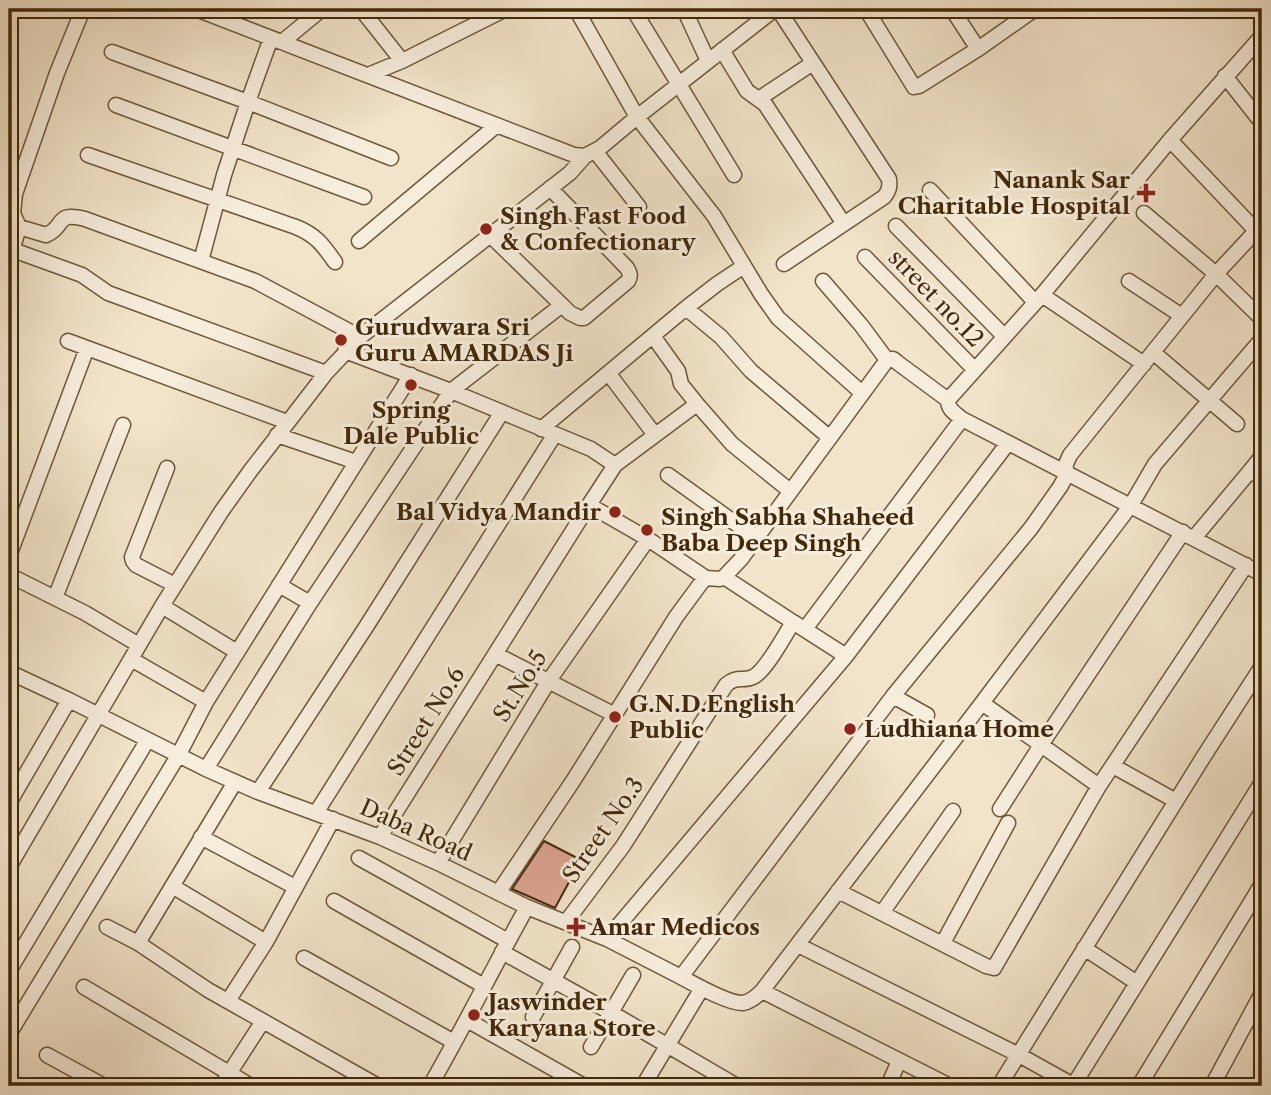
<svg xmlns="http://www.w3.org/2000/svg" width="1271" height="1095" font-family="'Libre Caslon Text',serif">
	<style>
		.building { fill: #dea692; stroke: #422909; stroke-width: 2 }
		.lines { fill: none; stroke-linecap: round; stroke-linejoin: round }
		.minor-casing { stroke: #6e5839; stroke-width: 17 }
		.minor { stroke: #f7eddd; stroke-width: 14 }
		.poi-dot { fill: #8f2418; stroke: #f7eddd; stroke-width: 2.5 }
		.labels { text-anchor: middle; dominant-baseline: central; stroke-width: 6; stroke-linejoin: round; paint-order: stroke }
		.poi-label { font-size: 23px; font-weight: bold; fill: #422909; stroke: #f7eddd; text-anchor: start }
		.street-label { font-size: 23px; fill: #422909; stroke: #f7eddd }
	</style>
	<rect width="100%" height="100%" fill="#f2e4ca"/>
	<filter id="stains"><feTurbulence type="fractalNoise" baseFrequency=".00286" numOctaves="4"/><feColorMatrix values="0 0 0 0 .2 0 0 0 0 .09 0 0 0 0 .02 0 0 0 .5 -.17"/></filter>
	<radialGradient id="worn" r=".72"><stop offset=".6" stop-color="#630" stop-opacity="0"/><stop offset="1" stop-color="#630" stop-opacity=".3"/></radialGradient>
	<!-- building -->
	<path class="building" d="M544,841l37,19 -26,48 -43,-19z"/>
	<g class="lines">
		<!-- minor casing -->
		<g class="minor-casing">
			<path id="minor" d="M196,9l378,146 11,1 15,-8 37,-31 138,-108
				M361,9l41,52
				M576,9l61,108 77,99 47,78 17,24 84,75
				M633,9l101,166
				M684,9l24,52
				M778,9l111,170c1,8 0,12 -5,18l-100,67
				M866,9l48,78 5,-1 59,-37 57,-40
				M952,9l26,40
				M1262,36l-92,104 -128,155 -94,105c0,10 7,13 14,19l300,155
				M282,42l40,-33
				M722,50l25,41 18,13 79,120
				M112,52l136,50 143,56
				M368,75l34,-14 104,-52
				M1225,76l37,47
				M760,98l53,-35
				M116,105l248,92
				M1170,140l92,97
				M595,151l44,56
				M88,155l208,72c20,8 27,18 39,35
				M930,190l105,112
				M1144,213l72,61 46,45
				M896,226l108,110
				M19,227l27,8c20,-8 8,-24 39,-16l170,62 105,56
				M1256,231l-40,43 -146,181 -4,9 -1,14 -5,9 -29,41 -138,168 -212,281c13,7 48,27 62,26 7,-1 14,-7 19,-12l220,-288 149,-198 24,-41 107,-125
				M490,235l80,78 10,5h4l44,-37c3,-5 2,-8 -1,-13l-77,-80
				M359,241l138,-116
				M13,250l69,25 26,18 218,80
				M865,257l110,113
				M9,261l10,-34 -6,-14 2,-19 42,-121 26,-64
				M201,261l23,-86 24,-73 23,-64
				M823,281l38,44 26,35
				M1129,281l53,35
				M1042,295l102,69
				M686,308l31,-24 27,-18
				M653,336l25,35 3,13 16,20 35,40 58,47
				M68,341l219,81
				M345,351l106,40 140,58 24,16 -26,40
				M1154,353l83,71
				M609,374l46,61
				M541,429l145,-121 35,29 30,34 79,67
				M277,435l79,27
				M1262,456l-12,15 12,7
				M615,465l82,-61
				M167,468l-35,89 1,4 3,4 39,20
				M668,475l88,63
				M1194,538l56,-67
				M9,556l78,-208
				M9,575l76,38 54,32
				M724,577l69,45
				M279,585l31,18
				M55,598l68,-173
				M162,606l75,46
				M805,629l157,-210
				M495,654l120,61
				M131,659l75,43
				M9,672l60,28 137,69 52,23 122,45 58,26 89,44 80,32 239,-283 162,-213
				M893,696l34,19
				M982,703l117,83
				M1113,766l63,35
				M206,769l104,-166 141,-212 111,-86
				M258,792l108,-165 136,-215
				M9,803l60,-103
				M1000,809l41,-64 142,-213
				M316,813l239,-379
				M201,837l94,50
				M380,837l209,-332 59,34 58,39
				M359,858l149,83
				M438,863l110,-181 100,-143
				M9,867l153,-261 59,-94 30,-42 75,-97 34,-36 210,-164 15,-17
				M172,886l94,56
				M838,891l148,75 8,2 105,-182 147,-221
				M498,893l75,-112 103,-164 25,-34 5,-5 14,1 4,-2 17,-18 146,-199 6,-1 5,4 50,37
				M334,901l150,85
				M882,913l71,-102
				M566,922l57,-76 103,-161c11,-10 16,-3 27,-8 12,-5 32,-42 40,-55l53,34
				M107,927l31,16 70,47 170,96
				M607,939l74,38
				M138,943l97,-161
				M943,943l65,-120
				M798,945l221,110 54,30
				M1084,948l53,35
				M502,952l108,60 127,74
				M304,958l150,84
				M9,971l138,-230
				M84,987l167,99
				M762,991l188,95
				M228,1001l38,-59 67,-123
				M533,1017l39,-70
				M467,1020l117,66
				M9,1034l169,-278 28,-54 205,-327
				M591,1047l42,-72
				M47,1055l57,31
				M221,1086l42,-65
				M430,1086c34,-59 64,-120 97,-179
				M643,1086l59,-98
				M888,1086l11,-25
				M999,1086l205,-330 58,-90
				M1073,1086l189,-304
				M1139,1086l123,-202
				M1212,1086l50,-93
				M1261,1086l1,-1"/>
		</g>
		<!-- minor -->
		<use href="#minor" class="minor"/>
	</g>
	<!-- markers -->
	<g class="poi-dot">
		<path d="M1142.5 182.5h7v7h7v7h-7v7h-7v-7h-7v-7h7z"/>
		<circle cx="486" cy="229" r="7"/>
		<circle cx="341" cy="340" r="7"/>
		<circle cx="411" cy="385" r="7"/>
		<circle cx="615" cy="512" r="7"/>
		<circle cx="647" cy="530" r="7"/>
		<circle cx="615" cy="717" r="7"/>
		<circle cx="850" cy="729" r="7"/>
		<path d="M572.5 916.5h7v7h7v7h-7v7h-7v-7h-7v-7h7z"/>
		<circle cx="474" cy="1015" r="7"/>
	</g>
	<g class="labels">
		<!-- poi labels -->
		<g class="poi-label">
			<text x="1130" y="180" text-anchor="end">Nanank Sar<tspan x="1130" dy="26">Charitable Hospital</tspan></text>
			<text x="500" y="216">Singh Fast Food<tspan x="500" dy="26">&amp; Confectionary</tspan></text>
			<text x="355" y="327">Gurudwara Sri<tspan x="355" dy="26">Guru AMARDAS Ji</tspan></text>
			<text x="411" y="410" text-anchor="middle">Spring<tspan x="411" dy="26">Dale Public</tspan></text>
			<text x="601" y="512" text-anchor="end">Bal Vidya Mandir</text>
			<text x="661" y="517">Singh Sabha Shaheed<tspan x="661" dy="26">Baba Deep Singh</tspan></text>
			<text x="629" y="704">G.N.D.English<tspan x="629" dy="26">Public</tspan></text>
			<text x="864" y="729">Ludhiana Home</text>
			<text x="590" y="927">Amar Medicos</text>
			<text x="488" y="1002">Jaswinder<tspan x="488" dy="26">Karyana Store</tspan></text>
		</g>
		<!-- street labels -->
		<g class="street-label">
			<text transform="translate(936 298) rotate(46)">street no.12</text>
			<text transform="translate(520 686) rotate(-58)">St.No.5</text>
			<text transform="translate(426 721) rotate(-58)">Street No.6</text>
			<text transform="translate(416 830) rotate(24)">Daba Road</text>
			<text transform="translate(603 830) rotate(-55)">Street No.3</text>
		</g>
	</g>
	<!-- margin -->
	<rect width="1271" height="1095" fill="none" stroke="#f2e4ca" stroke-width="35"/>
	<rect x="10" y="10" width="1250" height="1074" fill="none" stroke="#422909" stroke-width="3.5"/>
	<rect x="18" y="18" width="1236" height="1060" fill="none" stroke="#422909" stroke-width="2"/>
	<rect width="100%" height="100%" filter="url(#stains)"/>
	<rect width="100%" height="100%" fill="url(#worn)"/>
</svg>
